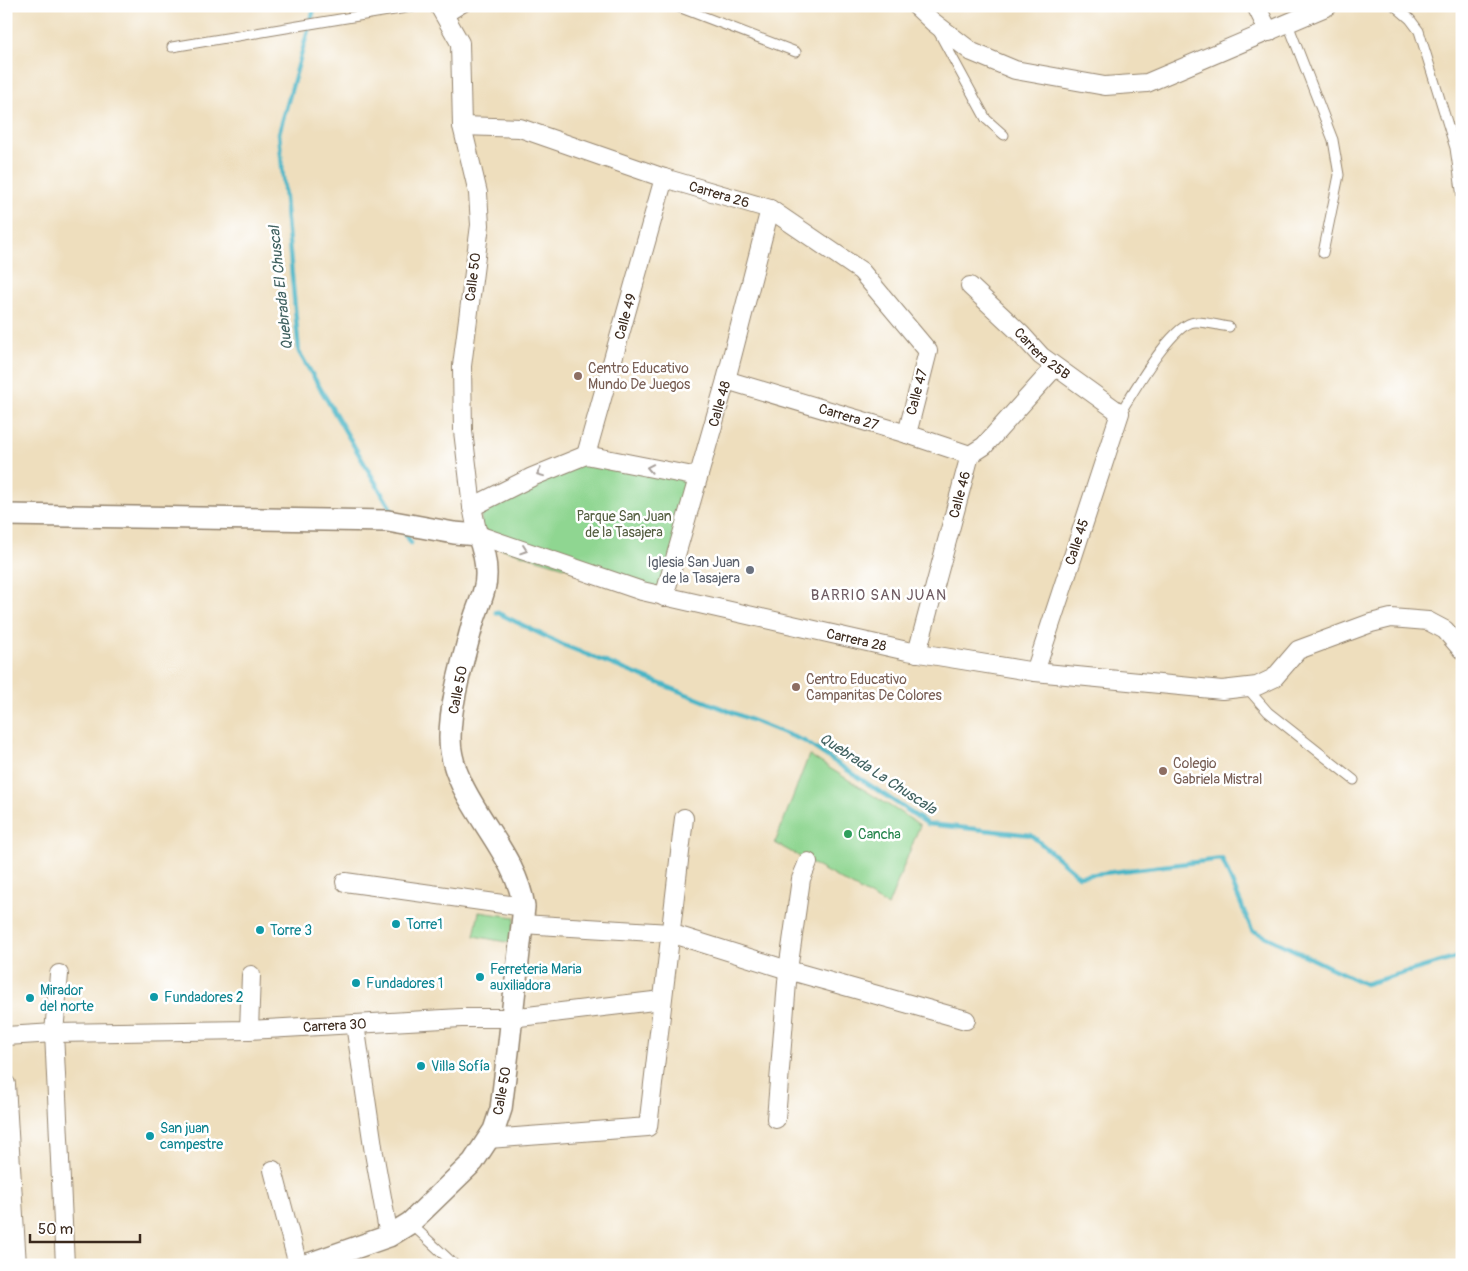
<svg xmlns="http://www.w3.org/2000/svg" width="1468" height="1271" font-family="Pangolin,sans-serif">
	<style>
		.green { fill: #8fd691; stroke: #658058 }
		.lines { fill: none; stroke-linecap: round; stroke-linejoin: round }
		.stream { stroke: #49b5c6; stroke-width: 4.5 }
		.service-casing { stroke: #94846e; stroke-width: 11 }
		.minor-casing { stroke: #94846e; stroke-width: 20 }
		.tertiary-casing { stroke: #94846e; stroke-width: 24 }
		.service { stroke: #fff; stroke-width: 9 }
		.minor { stroke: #fff; stroke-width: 18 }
		.tertiary { stroke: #fff; stroke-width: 21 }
		.oneway { stroke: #a79f9a }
		.education-dot { fill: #8d6e63; stroke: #fff; stroke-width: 2 }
		.worship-dot { fill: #6b7280; stroke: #fff; stroke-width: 2 }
		.leisure-dot { fill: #2e9e5b; stroke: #fff; stroke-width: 2 }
		.culture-dot { fill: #0f9aa8; stroke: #fff; stroke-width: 2 }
		.labels { text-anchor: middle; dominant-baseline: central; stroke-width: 5; stroke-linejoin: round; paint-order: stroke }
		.street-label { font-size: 14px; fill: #3b2a1e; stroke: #fff }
		.education-label { font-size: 14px; fill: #785e54; stroke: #fff; text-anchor: start }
		.park-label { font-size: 14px; fill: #545e40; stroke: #fff }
		.worship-label { font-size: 14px; fill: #5b616d; stroke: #fff; text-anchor: end }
		.leisure-label { font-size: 14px; fill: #27864d; stroke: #fff; text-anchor: start }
		.culture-label { font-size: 14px; fill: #0d838f; stroke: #fff; text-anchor: start }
		.water-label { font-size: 15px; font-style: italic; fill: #416261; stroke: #fff }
		.neighbourhood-label { font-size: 15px; letter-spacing: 1px; fill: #6d5a61; stroke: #fff }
	</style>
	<rect width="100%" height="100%" fill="#fff"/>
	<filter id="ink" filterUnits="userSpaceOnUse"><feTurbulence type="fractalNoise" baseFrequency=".02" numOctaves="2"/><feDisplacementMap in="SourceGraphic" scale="10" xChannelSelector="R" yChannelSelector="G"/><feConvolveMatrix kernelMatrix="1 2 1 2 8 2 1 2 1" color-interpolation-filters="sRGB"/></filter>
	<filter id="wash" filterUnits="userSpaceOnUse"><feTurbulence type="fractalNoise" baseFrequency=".0096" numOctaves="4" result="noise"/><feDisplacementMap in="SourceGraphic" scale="20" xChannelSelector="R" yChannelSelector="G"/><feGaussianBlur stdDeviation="1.12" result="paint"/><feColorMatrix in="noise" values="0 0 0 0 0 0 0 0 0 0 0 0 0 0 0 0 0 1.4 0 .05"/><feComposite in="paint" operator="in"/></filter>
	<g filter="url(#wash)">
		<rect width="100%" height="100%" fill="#eedebd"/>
		<!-- green -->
		<path class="green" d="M585,457l111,22 -33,117 -180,-53 -3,-39z
			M809,755l111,70 -32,81 -113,-63z
			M479,912l36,5 -4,26 -37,-7z"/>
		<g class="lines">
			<!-- stream -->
			<path class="stream" d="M315,6l-36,127 20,219 96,164
				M404,531l7,12
				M496,612l67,33 241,96 124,83 103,11 48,41 143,-17 30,71 113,54 97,-28"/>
		</g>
	</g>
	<g filter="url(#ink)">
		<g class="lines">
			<!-- service casing -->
			<g class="service-casing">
				<path id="service" d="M676,6l120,46
					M1395,6l15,13 9,12 36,117 7,49
					M446,18l20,-12
					M1288,24l45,116 6,35 -16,78
					M938,31l48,88 18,16
					M172,47l246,-41
					M1120,413c13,-20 52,-90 75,-91 10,-1 24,4 34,5
					M1247,688l21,24 86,68
					M410,1223l45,42"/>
			</g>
			<!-- minor casing -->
			<g class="minor-casing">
				<g id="minor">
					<path id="s1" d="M439,6l21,37 2,83 16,67 2,32 -18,141 1,65 9,76 6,28 164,56 265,60 128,21 187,18 35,-4 17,-8 24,-28 73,-27 20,-5 37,3 17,9 17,20"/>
					<path d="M916,6l17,16 39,30 43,18 90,16 42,-3 181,-77"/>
					<path d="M1256,6l13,26"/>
					<path id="s2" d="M462,126l58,2 144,50 106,31 91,62 67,80 -21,83"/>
					<path id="s3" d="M970,286l51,48 20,22 79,57 -85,259"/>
					<path id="s4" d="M726,380l181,54 63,21"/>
					<path id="s5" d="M586,455l78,-277"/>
					<path d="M472,507l60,-30 54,-22 112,22"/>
					<path id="s6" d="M664,597l62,-217 44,-171"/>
					<path id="s7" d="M917,653l53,-198 14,-9 71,-79"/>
					<path d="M345,882l179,25"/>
					<path d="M522,924l148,9 118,37 178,50"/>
					<path d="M59,974l-5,59 11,232h-2"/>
					<path d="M355,1024l19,129 15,83"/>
					<path d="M249,1030l2,-55"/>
					<path id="s8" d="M6,1036l48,-3 195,-3 212,-12h50l151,-18"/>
					<path d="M6,1084l11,181"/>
					<path d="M776,1119l12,-149 13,-91 7,-17"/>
					<path d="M488,1139l160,-12 36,-309"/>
					<path d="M273,1170l25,95"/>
				</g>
			</g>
			<!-- tertiary casing -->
			<g class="tertiary-casing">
				<path id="tertiary" d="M6,515l382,6 66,12 24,2c6,16 11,37 6,55 -3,12 -9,24 -12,36 -9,35 -22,76 -22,112 0,60 66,109 74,169l-16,145 -7,57 -7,21 -21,32 -63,61 -21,13 -83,29"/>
			</g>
			<!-- service -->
			<use href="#service" class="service"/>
			<!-- minor -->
			<use href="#minor" class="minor"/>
			<!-- tertiary -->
			<use href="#tertiary" class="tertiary"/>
		</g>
		<!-- one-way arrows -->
		<defs><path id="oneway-chevron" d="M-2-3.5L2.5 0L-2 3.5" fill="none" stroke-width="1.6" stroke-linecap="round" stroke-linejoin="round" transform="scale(1.25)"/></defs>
		<g class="oneway">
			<use href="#oneway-chevron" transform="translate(650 468) rotate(-169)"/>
			<use href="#oneway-chevron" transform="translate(540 473) rotate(158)"/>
			<use href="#oneway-chevron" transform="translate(524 550) rotate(19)"/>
		</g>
	</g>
	<!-- markers -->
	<g class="education-dot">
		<circle cx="578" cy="376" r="5"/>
		<circle cx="796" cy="687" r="5"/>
		<circle cx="1163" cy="771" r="5"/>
	</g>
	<circle class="worship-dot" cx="750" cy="570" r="5"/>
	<circle class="leisure-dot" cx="848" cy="834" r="5"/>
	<g class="culture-dot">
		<circle cx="396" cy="924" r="5"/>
		<circle cx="260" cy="930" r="5"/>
		<circle cx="480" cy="977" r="5"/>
		<circle cx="356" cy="983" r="5"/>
		<circle cx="154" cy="997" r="5"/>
		<circle cx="30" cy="998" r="5"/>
		<circle cx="421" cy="1066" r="5"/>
		<circle cx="150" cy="1136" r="5"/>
	</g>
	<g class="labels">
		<!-- street labels -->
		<g class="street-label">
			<text stroke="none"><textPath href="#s2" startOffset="268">Carrera 26</textPath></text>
			<text transform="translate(473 277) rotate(-83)">Calle 50</text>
			<text stroke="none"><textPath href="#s5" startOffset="144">Calle 49</textPath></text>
			<text stroke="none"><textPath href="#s3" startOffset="99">Carrera 25B</textPath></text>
			<text transform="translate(917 392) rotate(-75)">Calle 47</text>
			<text stroke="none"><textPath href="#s6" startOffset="201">Calle 48</textPath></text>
			<text stroke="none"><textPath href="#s4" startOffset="128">Carrera 27</textPath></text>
			<text stroke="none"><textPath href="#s7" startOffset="164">Calle 46</textPath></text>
			<text transform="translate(1077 542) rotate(-72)">Calle 45</text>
			<text stroke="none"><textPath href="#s1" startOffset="932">Carrera 28</textPath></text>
			<text transform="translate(458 690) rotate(-79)">Calle 50</text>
			<text stroke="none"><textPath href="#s8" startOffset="329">Carrera 30</textPath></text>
			<text transform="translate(502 1091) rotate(-80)">Calle 50</text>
		</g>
		<!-- education labels -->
		<g class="education-label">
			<text x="588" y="368">Centro Educativo<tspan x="588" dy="16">Mundo De Juegos</tspan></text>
			<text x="806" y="679">Centro Educativo<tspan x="806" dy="16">Campanitas De Colores</tspan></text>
			<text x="1173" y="763">Colegio<tspan x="1173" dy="16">Gabriela Mistral</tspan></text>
		</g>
		<!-- park labels -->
		<g class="park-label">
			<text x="624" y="516">Parque San Juan<tspan x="624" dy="16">de la Tasajera</tspan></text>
		</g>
		<!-- worship labels -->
		<g class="worship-label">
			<text x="740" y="562">Iglesia San Juan<tspan x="740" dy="16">de la Tasajera</tspan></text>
		</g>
		<!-- leisure labels -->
		<g class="leisure-label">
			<text x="858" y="834">Cancha</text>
		</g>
		<!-- culture labels -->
		<g class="culture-label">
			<text x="406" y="924">Torre1</text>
			<text x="270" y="930">Torre 3</text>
			<text x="490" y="969">Ferreteria Maria<tspan x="490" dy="16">auxiliadora</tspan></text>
			<text x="366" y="983">Fundadores 1</text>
			<text x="40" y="990">Mirador<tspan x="40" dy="16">del norte</tspan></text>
			<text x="164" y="997">Fundadores 2</text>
			<text x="431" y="1066">Villa Sofía</text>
			<text x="160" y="1128">San juan<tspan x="160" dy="16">campestre</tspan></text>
		</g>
		<!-- water labels -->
		<g class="water-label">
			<text transform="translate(281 288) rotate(-96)">Quebrada El Chuscal</text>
			<text transform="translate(878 774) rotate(33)">Quebrada La Chuscala</text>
		</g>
		<!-- neighbourhood labels -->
		<g class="neighbourhood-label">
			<text x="879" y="595">BARRIO SAN JUAN</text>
		</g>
	</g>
	<!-- margin -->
	<rect width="1468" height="1271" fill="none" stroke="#fff" stroke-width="25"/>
	<!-- scale -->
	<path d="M30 1234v8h110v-8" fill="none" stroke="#3b2a1e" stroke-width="2.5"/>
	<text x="38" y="1234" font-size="15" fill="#3b2a1e" stroke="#ffffff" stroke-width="4" paint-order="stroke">50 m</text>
</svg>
